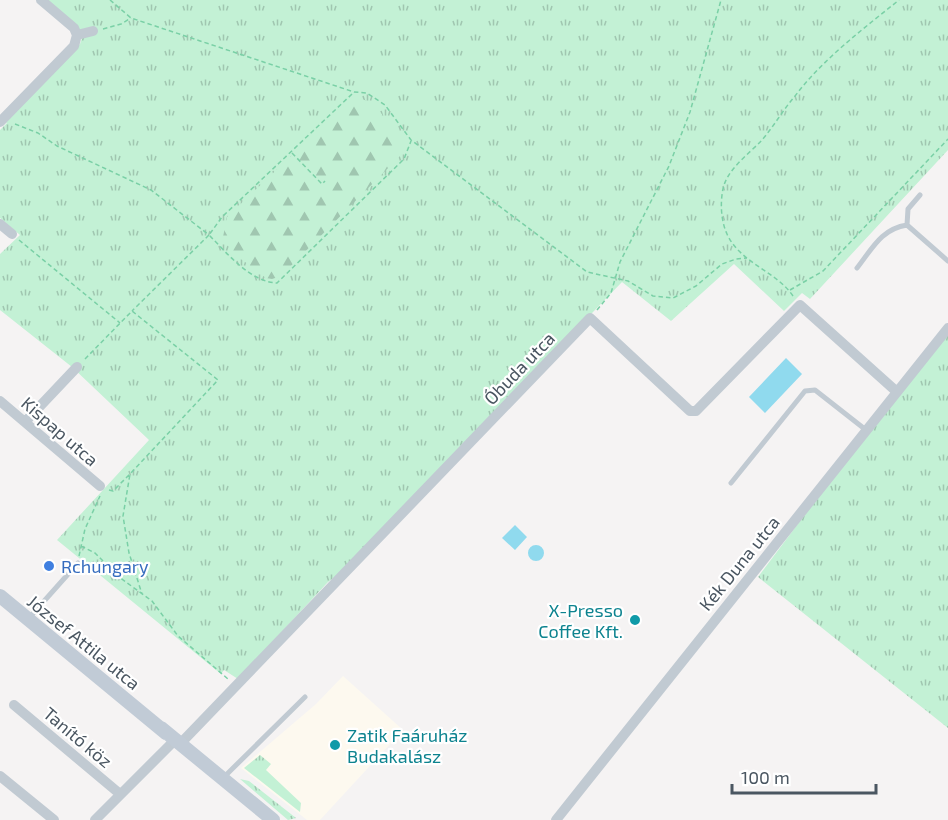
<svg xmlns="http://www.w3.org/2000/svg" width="948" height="820" font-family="'Exo 2',sans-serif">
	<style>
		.commercial { fill: #fdf9ef }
		.grass { fill: url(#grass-tufts) }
		.forest { fill: url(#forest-firs) }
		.water { fill: #90daee }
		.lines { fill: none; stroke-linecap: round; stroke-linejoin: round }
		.path { stroke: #7ad0a6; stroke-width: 1.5; stroke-dasharray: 4.5 3; stroke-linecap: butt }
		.service { stroke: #c1cad2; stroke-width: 5 }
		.minor { stroke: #c1cad2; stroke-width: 10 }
		.secondary { stroke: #c1cbd6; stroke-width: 14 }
		.shop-dot { fill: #3f7fe0; stroke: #fff; stroke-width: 2 }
		.culture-dot { fill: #0f9aa8; stroke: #fff; stroke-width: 2 }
		.labels { text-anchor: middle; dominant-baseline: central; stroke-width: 4.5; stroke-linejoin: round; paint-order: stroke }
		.street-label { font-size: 18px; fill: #4a5661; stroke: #fff }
		.shop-label { font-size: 18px; fill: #366cbe; stroke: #fff; text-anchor: start }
		.culture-label { font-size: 18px; fill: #0d838f; stroke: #fff; text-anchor: end }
	</style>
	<defs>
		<pattern id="grass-tufts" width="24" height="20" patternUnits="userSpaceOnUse" patternTransform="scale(1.5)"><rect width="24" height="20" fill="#c3f1d5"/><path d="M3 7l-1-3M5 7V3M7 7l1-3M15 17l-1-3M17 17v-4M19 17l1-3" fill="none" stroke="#a0c6b0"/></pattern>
		<pattern id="forest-firs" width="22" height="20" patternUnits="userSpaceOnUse" patternTransform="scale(1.5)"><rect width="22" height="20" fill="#c3f1d5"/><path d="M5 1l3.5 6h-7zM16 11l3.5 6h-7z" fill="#a0c6b0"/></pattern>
	</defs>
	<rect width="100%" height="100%" fill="#f5f3f3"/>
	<!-- commercial -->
	<path class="commercial" d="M343,676l60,54 -83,90h-13l-66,-52 75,-64z"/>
	<!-- grass -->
	<path class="grass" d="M46,0h902v150l-138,149 -8,-6 -18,18 -50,-47 -63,57 -49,-39 -280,290 -14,10 -90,97 -14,-9 -3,4 -164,-134 92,-100 -77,-73 -72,-57v-56l20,-19 -20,-17v-88l7,-7 -3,-2 12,-10 64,-67 2,-6z
		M948,324v404l-190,-151z
		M260,755l11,9 -5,6 35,33 -1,9 -56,-44z
		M240,779l9,2 47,37 -8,2z"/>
	<!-- forest -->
	<path class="forest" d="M354,96l18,7 32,36 -3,16 -120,121 -9,3 -6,-1 -34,-26 -9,-15 4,-20z"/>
	<!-- water -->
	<path class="water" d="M786,358l16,16 -37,39 -16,-16z
		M515,525l12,12 -12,13 -13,-12z
		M528 553a8 8 0 1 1 16 0a8 8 0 1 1-16 0Z"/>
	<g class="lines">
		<!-- path -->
		<path class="path" d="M110,0l21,18 223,74 13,1 18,12 26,35 176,132 41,9 25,15 20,2 23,-12 26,-22 14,-5 11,-1
			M103,29l18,-5 10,-6
			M352,94l-130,123 -13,18c18,18 41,47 68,48l127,-124 7,-18
			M15,124l23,9 19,13 94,44 58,45 -77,76
			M292,153l30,31 3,-3
			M19,240l101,83
			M790,290l33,-19 125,-132
			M793,296c-17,-25 -53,-33 -66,-62 -6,-13 -7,-31 -4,-45 4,-20 26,-35 39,-49 12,-14 21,-30 33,-44 28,-37 68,-67 104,-96
			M597,310l14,-17 9,-31 49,-96 21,-54 31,-112
			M85,359l47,-48 86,69 -88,94 -7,42 6,37 13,41
			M109,490l4,1 17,-17
			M81,546l14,7 24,24 33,24 26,35 50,43
			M79,556l6,-27 15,-33"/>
		<!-- service -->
		<path class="service" d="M920,195l-12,14 -1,16 41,36
			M857,268c15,-19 24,-39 50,-43
			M731,483l74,-92 10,-1 51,40
			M29,618l49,-55
			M224,777l81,-80"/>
		<!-- minor -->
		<path class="minor" d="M41,0l33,28 3,7
			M77,35l16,-4
			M0,122l74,-76 3,-11
			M0,224l12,10
			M0,401l100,85
			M25,422l52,-55
			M14,705l106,89
			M180,744l410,-426 100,93h6l104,-106 97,87
			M0,776l54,44
			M95,820l80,-80
			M556,820l392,-492"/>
		<!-- secondary -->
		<path class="secondary" d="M0,596l166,137
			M161,728l112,92"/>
	</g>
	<!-- markers -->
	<circle class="shop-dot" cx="49" cy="566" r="6"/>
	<g class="culture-dot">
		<circle cx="635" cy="620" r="6"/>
		<circle cx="335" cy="745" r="6"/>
	</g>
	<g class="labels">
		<!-- street labels -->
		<g class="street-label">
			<text transform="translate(519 368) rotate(-46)">Óbuda utca</text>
			<text transform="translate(60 431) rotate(41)">Kispap utca</text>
			<text transform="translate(739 563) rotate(-51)">Kék Duna utca</text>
			<text transform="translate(84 642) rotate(39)">József Attila utca</text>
			<text transform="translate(78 737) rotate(40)">Tanító köz</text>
		</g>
		<!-- shop labels -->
		<g class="shop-label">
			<text x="61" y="566">Rchungary</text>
		</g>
		<!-- culture labels -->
		<g class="culture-label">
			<text x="623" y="610">X-Presso<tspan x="623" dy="21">Coffee Kft.</tspan></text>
			<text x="347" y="735" text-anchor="start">Zatik Faáruház<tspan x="347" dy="21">Budakalász</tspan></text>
		</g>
	</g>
	<!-- scale -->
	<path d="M732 784v9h144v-9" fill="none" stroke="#4a5661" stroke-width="3"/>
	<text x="741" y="784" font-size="18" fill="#4a5661" stroke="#ffffff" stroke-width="4.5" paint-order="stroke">100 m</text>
</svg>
